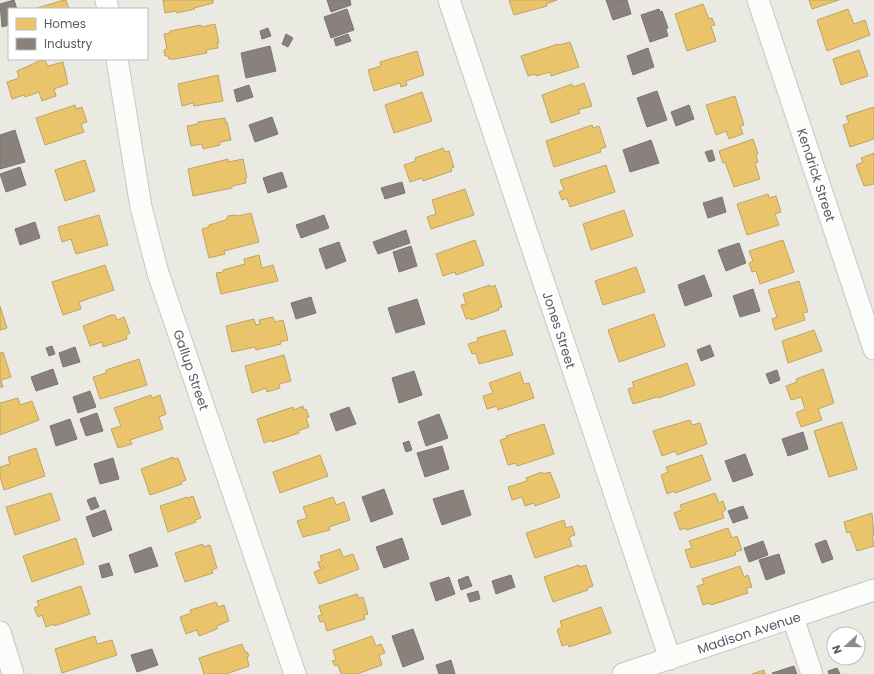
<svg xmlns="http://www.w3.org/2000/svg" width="874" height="674" font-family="Poppins,sans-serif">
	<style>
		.homes { fill: #e9c46a; stroke: #bea468 }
		.industry { fill: #8a817c; stroke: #7b7674 }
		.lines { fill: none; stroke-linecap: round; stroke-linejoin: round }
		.minor-casing { stroke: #c7c7c5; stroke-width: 23 }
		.minor { stroke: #fcfcfb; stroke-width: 21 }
		.labels { text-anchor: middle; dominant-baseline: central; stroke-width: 4; stroke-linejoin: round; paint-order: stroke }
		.street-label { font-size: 13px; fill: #585b62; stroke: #fff }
	</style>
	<rect width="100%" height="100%" fill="#eaeae2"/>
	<!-- homes -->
	<path class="homes" d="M66,0l3,9h-35l30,-9z
		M163,0h50v3l-19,5 1,1 -18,4 -1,-2 -11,2z
		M509,0h48l-11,4 1,2 -33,9z
		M809,0h30l-27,9z
		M703,4l6,15 3,-1 3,7 -4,1 5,15 -29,10 -12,-37z
		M848,9l6,15 11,-4 5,15 -43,16 -10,-31z
		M215,24l4,19h-2l1,5 -12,2 1,3 -32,6h-6l-1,-3h-3l-1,-6 3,-1 -3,-15 6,-1v-2l31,-6 1,2z
		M570,42l9,25 -28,9 -1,-4 -14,4 -1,-2 -7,2 -7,-20 37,-12 1,1z
		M859,50l9,26 -27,9 -8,-26z
		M417,51l7,24 -18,6 1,4 -6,2 -1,-4 -26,8 -6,-21 13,-4 -1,-4z
		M44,59l4,7 15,-4 5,22 -14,5 2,7 -14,5 -3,-9 -14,5 -1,-2 -12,4 -5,-17 12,-4 -2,-7z
		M218,75l5,26 -29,5 -1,-3 -11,3 -4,-22z
		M584,83l8,23 -14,4 2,3 -29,10 -9,-28 30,-11 1,3z
		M422,92l10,29 -38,12 -9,-28z
		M735,96l9,29 -4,1 3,8 -14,5 -3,-8 -10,4 -10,-30z
		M75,105l1,4 6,-2 5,15 -6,2 3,8 -39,13 -9,-27z
		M874,107v32l-24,8 -7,-22 6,-2 -3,-7z
		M225,118v4h2l4,18 -11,2v3l-17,4 -1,-5 -11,2 -4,-20 11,-2v-2z
		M592,125l1,3 6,-2 7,21 -6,2 1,3 -47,15 -8,-26z
		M753,139l5,15 -2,1 2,7 -3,1 5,16 -26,8 -9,-25 -2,1 -4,-12z
		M443,148l2,4 4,-1 5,16 -3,1 1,3 -29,10 -1,-3 -12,4 -6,-17 12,-4 -1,-3z
		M874,153v31l-10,2 -8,-21 7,-3 -2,-4z
		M228,159v3l15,-3 4,19h-2l1,5 -14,3v2l-39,8 -5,-27z
		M85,160l10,31 -30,10 -10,-31z
		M606,165l9,27 -45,15 -3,-9 -5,2 -3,-8 5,-2 -4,-10z
		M465,189l9,26 -43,14 -4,-12 9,-3 -4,-14z
		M768,194l1,4 7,-2 5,16 -6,2 4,11 -32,10 -10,-31z
		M624,210l9,26 -42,14 -8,-26z
		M251,213l8,29 -35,9 1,3 -16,4 -7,-29 7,-2v-2l17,-5 2,-4 7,-1 3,1z
		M99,215l9,30 -32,9 -5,-15 -9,3 -4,-15z
		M475,240l9,25 -28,10 -1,-3 -12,4 -7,-22z
		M783,240l11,32 -34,12 -4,-13 -4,1 -3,-9 4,-2 -4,-10z
		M259,255l3,13 11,-3 5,16 -57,13 -5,-21 7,-1v-2l22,-6 -1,-5z
		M105,265l9,25 -35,12 2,7 -18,6 -11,-33z
		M636,267l9,25 -42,13 -8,-24z
		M799,281l9,31 -5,1 2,7 -30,10 -3,-11 5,-2 -9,-27z
		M490,285l1,2 4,-2 7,22 -4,1 1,2 -28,10 -1,-2 -4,1 -5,-14 5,-1 -3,-10z
		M0,306l7,22 -7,2z
		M654,314l11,32 -46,16 -11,-32z
		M111,315h4l2,5 7,-3 6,16 -4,2 1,4 -24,8 -1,-5 -12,4 -7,-20z
		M273,317l2,5 8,-2 5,20 -8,2 1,2 -25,6 -1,-3 -23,5 -6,-26 28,-7 2,6 4,-1 -1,-4z
		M505,330l8,25 -34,9 -3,-11 -4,1 -4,-10 10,-3 -1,-3z
		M814,330l8,21 -34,12 -6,-22z
		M3,352l8,25 -10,3 2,7h-3v-34z
		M284,355l7,26 -12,3 1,4 -13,4 -1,-4 -14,5 -7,-27z
		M139,359l8,26 -47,14 -7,-22 13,-4v-3z
		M687,363l8,22 -37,13 -1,-1 -24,7 -5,-15 6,-2 -2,-5z
		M823,369l11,34 -16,6 4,11 -21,7 -5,-14 9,-4 -4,-12 -10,3 -5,-14 11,-4 -1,-3z
		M520,372l4,12 5,-1 5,15 -36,12 -1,-4 -10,3 -4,-13 10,-3 -4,-10z
		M151,395l1,3 8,-3 6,19 -7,3 4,12 -33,11 2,4 -14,4 -7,-19 10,-3 -7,-18z
		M18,398l2,7 12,-4 7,19 -39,15v-32z
		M303,406l1,4 2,-1 3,8 -3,1 3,9 -11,4 1,2 -27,9v-2l-8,3 -7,-24 36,-12 1,3z
		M690,420l2,5 8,-2 7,21 -30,11 -2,-4 -13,5 -9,-25z
		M842,422l15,47 -28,8 -15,-46z
		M544,424l10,30 -37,12 -1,-3 -8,2 -8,-25 7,-2 -1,-2z
		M36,448l9,28 -41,14 -4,-13v-10l10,-3 -2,-7z
		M320,455l8,21 -48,17 -7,-21z
		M702,455l9,25 -36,13 -1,-2 -7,3 -6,-19 7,-3 -2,-5z
		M173,457l1,2 4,-1 8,22 -5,2 1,2 -32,11 -9,-26z
		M542,472l1,2 7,-2 10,25 -25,9 -1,-3 -9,3 -3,-9 -10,3 -4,-13 19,-6 -1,-3z
		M51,493l9,27 -45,15 -9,-28z
		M715,493l4,10 4,-2 3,9 -4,2 2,6 -37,12 -1,-2 -6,2 -6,-17 8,-3 -2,-5z
		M193,496l8,22 -6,2 1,2 -28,10 -8,-26 27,-9 1,1z
		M333,497l3,8 8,-3 6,18 -21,7 1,3 -27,7 -6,-16 10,-3 -4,-11z
		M872,513l2,23h-2l2,10 -17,5 -7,-19 -3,1 -3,-11z
		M564,520l2,8 6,-2 3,9 -6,2 3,9 -37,12 -9,-25z
		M728,528l4,10 5,-2 5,14 -7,2 1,3 -45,13 -6,-18 7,-2 -3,-7z
		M76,538l8,26 -52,18 -9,-26z
		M203,544v3l7,-2 7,23 -5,2 1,3 -28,9 -10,-29z
		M340,549l3,8 10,-3 6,15 -40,15 -5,-12 10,-4v-2l-4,2 -2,-6 4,-1 -2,-5z
		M579,565v2l7,-2 7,21 -6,2 1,2 -35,12 -9,-25z
		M740,566l4,11 4,-2 4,12 -6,1 2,5 -37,12 -1,-2 -7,2 -6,-19 7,-2 -2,-5z
		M81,586l9,28 -36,12v-2l-8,3 -4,-12 -4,2 -4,-9 5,-2 -2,-5z
		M357,594l2,4 4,-1 5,17 -4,1 1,4 -38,12 -3,-10 -4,1 -2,-6 4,-1 -3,-9z
		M216,602l2,5 6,-2 5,16 -12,5v3l-18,7 -2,-6 -11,4 -6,-17 11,-4 -1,-3z
		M601,607l10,26 -42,14 -1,-3 -6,2 -5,-16 5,-3 -2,-6z
		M95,636l2,8 15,-4 5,15 -55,18 -7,-24z
		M372,636l4,10 5,-2 4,9 -6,2 3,10 -25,9h-16l-3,-9 -3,1 -3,-5 4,-1 -3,-10z
		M242,644l3,8h2l2,4 -2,1 2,9 -23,8h-22l-5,-16z
		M764,670l1,4h-13z"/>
	<!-- industry -->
	<path class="industry" d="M14,0l3,9h-8v16l-7,2 -2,-23z
		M327,0h23l1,5 -20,7z
		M606,0h21l4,14 -18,6z
		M347,9l7,21 -23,8 -7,-21z
		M659,9l1,3 2,-1 6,17 -2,1 2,7 -18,6 -9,-27z
		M268,28l3,8 -9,3 -2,-8z
		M286,34l7,4 -5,9 -6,-3z
		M348,34l3,7 -15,5 -2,-7z
		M270,46l6,25 -30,7 -5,-25z
		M648,48l6,19 -21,8 -6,-19z
		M249,85l4,12 -16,5 -3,-12z
		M657,91l10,29 -20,7 -10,-29z
		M689,105l5,14 -18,7 -5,-14z
		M272,117l6,17 -23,8 -6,-17z
		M15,130l10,32 -25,7v-34z
		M651,140l8,23 -29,9 -7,-22z
		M712,150l3,10 -6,2 -4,-10z
		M20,167l6,18 -20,7 -6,-18z
		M282,172l5,15 -19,6 -5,-15z
		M402,182l3,11 -20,6 -4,-11z
		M722,197l4,15 -18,6 -5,-15z
		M324,215l5,13 -28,10 -5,-13z
		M35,222l5,16 -20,7 -5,-16z
		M406,230l4,13 -32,11 -5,-12z
		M339,242l7,19 -20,8 -7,-20z
		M739,243l7,20 -20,8 -8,-21z
		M411,246l6,20 -18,6 -6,-20z
		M704,275l8,21 -27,10 -7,-21z
		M753,289l7,22 -20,6 -7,-21z
		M311,297l5,16 -20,6 -5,-16z
		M417,299l8,25 -29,9 -8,-25z
		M710,345l4,11 -13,5 -4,-11z
		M52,346l3,8 -6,2 -3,-8z
		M75,347l5,15 -17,5 -4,-14z
		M53,369l5,15 -22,7 -5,-14z
		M777,370l3,10 -10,4 -4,-10z
		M414,371l8,24 -23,8 -7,-25z
		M90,391l6,16 -18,6 -5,-16z
		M349,407l7,17 -20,7 -6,-17z
		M97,413l6,18 -17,5 -6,-17z
		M439,414l9,24 -22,8 -8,-24z
		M70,419l7,20 -21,7 -6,-20z
		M803,432l5,17 -20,7 -6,-17z
		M409,441l3,9 -6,2 -3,-9z
		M442,446l7,23 -24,8 -8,-24z
		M745,454l8,21 -20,7 -8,-21z
		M113,458l6,21 -19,5 -6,-20z
		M384,489l9,25 -22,8 -9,-25z
		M463,490l8,25 -29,10 -9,-26z
		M95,497l4,10 -8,3 -4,-10z
		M743,506l5,12 -15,5 -5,-12z
		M105,510l7,20 -19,7 -7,-20z
		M402,538l7,21 -25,9 -8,-21z
		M826,540l7,19 -11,4 -7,-19z
		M763,541l5,14 -19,7 -5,-14z
		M151,547l7,19 -23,7 -6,-18z
		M779,554l6,19 -19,7 -7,-20z
		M109,563l4,12 -11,3 -3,-12z
		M511,575l4,12 -19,7 -4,-13z
		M468,576l4,10 -11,4 -3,-10z
		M449,577l6,17 -19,7 -6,-18z
		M478,591l2,8 -10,3 -3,-8z
		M413,629l11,30 -21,8 -11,-31z
		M152,649l6,16 -21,7 -6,-17z
		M451,660l4,14h-16l-3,-9z
		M794,666l3,8h-24l-1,-1z
		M837,668l3,6h-11l-1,-3z"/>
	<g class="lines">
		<!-- minor casing -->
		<g class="minor-casing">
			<path id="minor" d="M106,0l2,9
				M449,0l221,659
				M758,0l116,349
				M117,59l24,148 17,66 137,401
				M793,618l19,56
				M0,632l13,42
				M623,674l251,-84"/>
		</g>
		<!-- minor -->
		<use href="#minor" class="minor"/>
	</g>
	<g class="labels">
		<!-- street labels -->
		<g class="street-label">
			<text transform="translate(816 175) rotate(72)">Kendrick Street</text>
			<text transform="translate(559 330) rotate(72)">Jones Street</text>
			<text transform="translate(191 370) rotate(71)">Gallup Street</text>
			<text transform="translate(749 633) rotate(-18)">Madison Avenue</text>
		</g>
	</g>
	<!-- legend -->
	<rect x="8" y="8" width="140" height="52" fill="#ffffff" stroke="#bcbdc0"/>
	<rect x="16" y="18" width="20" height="12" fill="#e9c46a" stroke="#bcbdc0"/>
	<text x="44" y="28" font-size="12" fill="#585b62">Homes</text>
	<rect x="16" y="38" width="20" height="12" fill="#8a817c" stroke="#bcbdc0"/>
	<text x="44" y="48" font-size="12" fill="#585b62">Industry</text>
	<!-- north arrow -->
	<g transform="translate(846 646) rotate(249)"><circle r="19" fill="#ffffff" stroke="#bcbdc0"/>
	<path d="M0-3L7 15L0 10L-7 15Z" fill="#8b8d8f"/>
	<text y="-6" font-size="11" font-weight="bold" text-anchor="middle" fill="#585b62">N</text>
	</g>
</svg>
